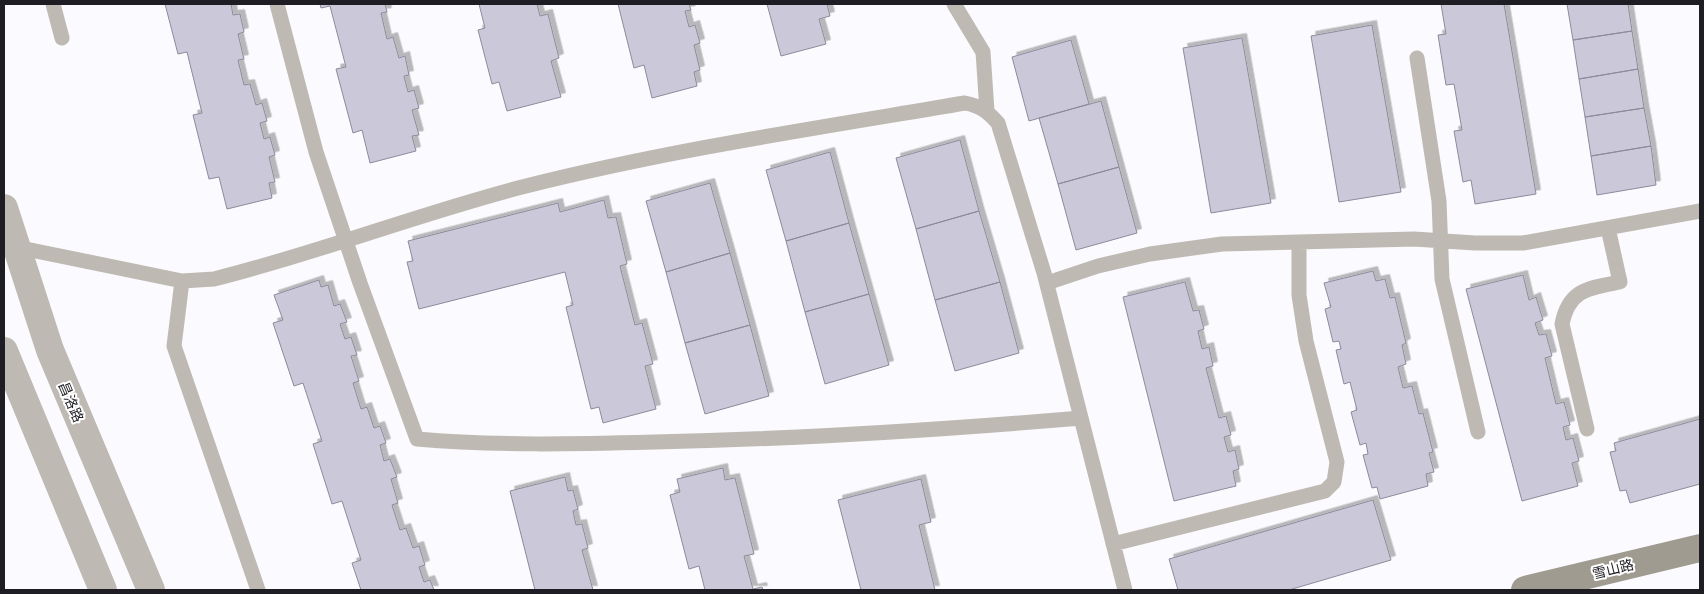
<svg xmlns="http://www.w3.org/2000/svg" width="1704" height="594" font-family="'Work Sans','Noto Sans SC',sans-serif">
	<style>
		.building { fill: #cbc8da; stroke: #8d8a9b; filter: url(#shadow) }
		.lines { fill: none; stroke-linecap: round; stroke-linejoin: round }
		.service { stroke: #bebab3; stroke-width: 15 }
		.tertiary { stroke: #bebab3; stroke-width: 28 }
		.secondary { stroke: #a09b90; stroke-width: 28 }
		.labels { text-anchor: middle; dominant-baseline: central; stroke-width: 4; stroke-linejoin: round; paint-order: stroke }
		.street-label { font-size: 14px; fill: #1e1d23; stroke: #fff }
	</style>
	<defs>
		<filter id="shadow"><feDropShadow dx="4.5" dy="-4.5" stdDeviation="0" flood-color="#0004"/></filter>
	</defs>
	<rect width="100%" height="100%" fill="#fbfafe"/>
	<!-- building -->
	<path class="building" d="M165,4h66l2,11 7,-1 4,18 -6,2 6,25 -6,1 6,25 6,-1 6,21 6,-2 5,18 -7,2 4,16 6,-2 5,18 -6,2 6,25 -6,1 3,15 -45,11 -8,-32 -10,2 -16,-64 9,-2 -15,-61 -9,2z
		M320,4h65l2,8 -6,1 6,26 6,-2 6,21 6,-2 4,19 -5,1 4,16 6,-2 5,18 -7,2 7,25 -7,1 4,15 -46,12 -8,-33 -9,3 -17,-64 10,-2 -16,-61 -9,2z
		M479,4h58l3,12 8,-2 11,44 -8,3 10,36 -54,14 -8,-29 -7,2 -14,-54 7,-2z
		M618,4h71l2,6 -6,1 4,16 6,-2 5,18 -6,2 6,25 -6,2 3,14 -45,12 -8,-33 -10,3z
		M767,4h60l3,12 -11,3 7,25 -45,12z
		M1441,4h63l32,190 -61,10 -4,-24 -8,2 -9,-51 8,-1 -8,-46 -8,1 -8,-50 8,-1z
		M1567,4h61l4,27 -59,9z
		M1372,25l29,167 -62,10 -28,-166z
		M1632,31l6,38 -59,10 -6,-39z
		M1242,38l29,165 -60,10 -28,-165z
		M1071,40l18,64 -60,17 -17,-64z
		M1638,69l6,39 -59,9 -6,-38z
		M1101,101l18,66 -61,17 -19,-66z
		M1644,108l7,38 -60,10 -6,-39z
		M960,140l19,71 -63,18 -20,-71z
		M1651,146l5,39 -59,10 -6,-39z
		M830,152l19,71 -63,18 -20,-71z
		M1119,167l18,66 -61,17 -18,-66z
		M710,183l20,70 -64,19 -20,-71z
		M604,200l4,18 8,-1 11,47 -7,2 15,59 7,-2 11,41 -8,2 11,43 -53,14 -4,-16 -8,2 -25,-102 7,-2 -8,-33 -146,37 -12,-47 6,-1 -5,-20 150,-38 2,9z
		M979,211l21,71 -65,18 -19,-71z
		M849,223l20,71 -64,18 -19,-71z
		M730,253l20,72 -65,18 -19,-71z
		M1373,271l3,10 9,-2 5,19 5,-1 11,46 -4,2 4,19 -8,3 5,21 9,-2 7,28 4,-1 10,39 -4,1 5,19 -8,2 2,12 -48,13 -3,-12 -5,1 -9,-33 5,-1 -2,-11 -6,2 -9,-33 6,-2 -7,-28 -6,2 -8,-34 5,-1 -2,-8 -6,1 -8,-33 6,-2 -7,-24z
		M1523,275l6,25 7,-3 7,23 -8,3 4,12 7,-1 6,22 -7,2 11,46 8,-2 6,23 -7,2 3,13 7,-2 6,23 -7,2 6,23 -56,15 -56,-212z
		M319,280l2,7 7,-2 6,21 6,-2 7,18 -7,2 5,15 6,-2 6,18 -6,1 8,25 -6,2 8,26 6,-2 7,21 6,-2 6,17 -6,2 4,16 6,-2 7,18 -6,2 7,24 -6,2 8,25 6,-2 7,20 6,-2 6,19 -6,2 5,15 6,-2 4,10h-73l-9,-27 9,-3 -19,-59 -10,3 -19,-60 9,-3 -19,-58 -9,3 -21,-63 10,-3 -9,-25z
		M1000,282l19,71 -64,18 -20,-71z
		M1185,282l8,29 6,-1 5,19 -6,2 4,18 7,-2 4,19 -7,2 13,50 7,-2 5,19 -7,2 4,15 7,-2 4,19 -6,2 3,15 -62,15 -51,-204z
		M869,294l20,71 -64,19 -20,-72z
		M750,325l19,71 -64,18 -20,-71z
		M1700,419v65l-70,19 -4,-13 -6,1 -10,-39 6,-1 -2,-8z
		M723,468l2,12 10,-2 19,76 -10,2 9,33 9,-2 1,3h-58l-6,-24 -10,3 -19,-74 10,-3 -3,-13z
		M565,477l3,14 5,-1 5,19 -5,2 3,14 6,-1 6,24 -6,2 11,40h-58l-25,-99z
		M921,479l10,43 -12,3 16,65h-74l-23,-90z
		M1373,500l18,60 -102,30h-111l-9,-31z"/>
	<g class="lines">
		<!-- service -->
		<path class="service" d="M53,4l9,34
			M277,4l39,148 44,131 57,156c79,7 159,5 238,3 143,-3 284,-12 426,-24
			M954,4l29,48 4,59
			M1417,58l22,143 3,78 36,153
			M16,247l166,34 32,-2c104,-26 204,-65 308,-92 146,-37 295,-59 443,-84 16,3 23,9 33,20l46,150 81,317
			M182,281l-8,65 84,244
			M1047,283l51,-17 52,-12 72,-10 192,-5 61,4h48l177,-32
			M1587,429l-25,-105c7,-35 27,-36 58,-42l-12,-54
			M1113,544l212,-53 9,-9 3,-20 -31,-121 -7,-46v-53"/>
		<!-- tertiary -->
		<path class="tertiary" d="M4,208l46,142 101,240
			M4,351l99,239"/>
		<!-- secondary -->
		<path class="secondary" d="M1525,590l175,-42"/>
	</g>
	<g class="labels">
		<!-- street labels -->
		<g class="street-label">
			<text transform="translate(71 402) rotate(67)">昌洛路</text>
			<text transform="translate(1613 569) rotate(-14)">雪山路</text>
		</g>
	</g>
	<!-- border -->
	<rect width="1704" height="594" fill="none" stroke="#1e1d23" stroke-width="10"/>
</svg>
